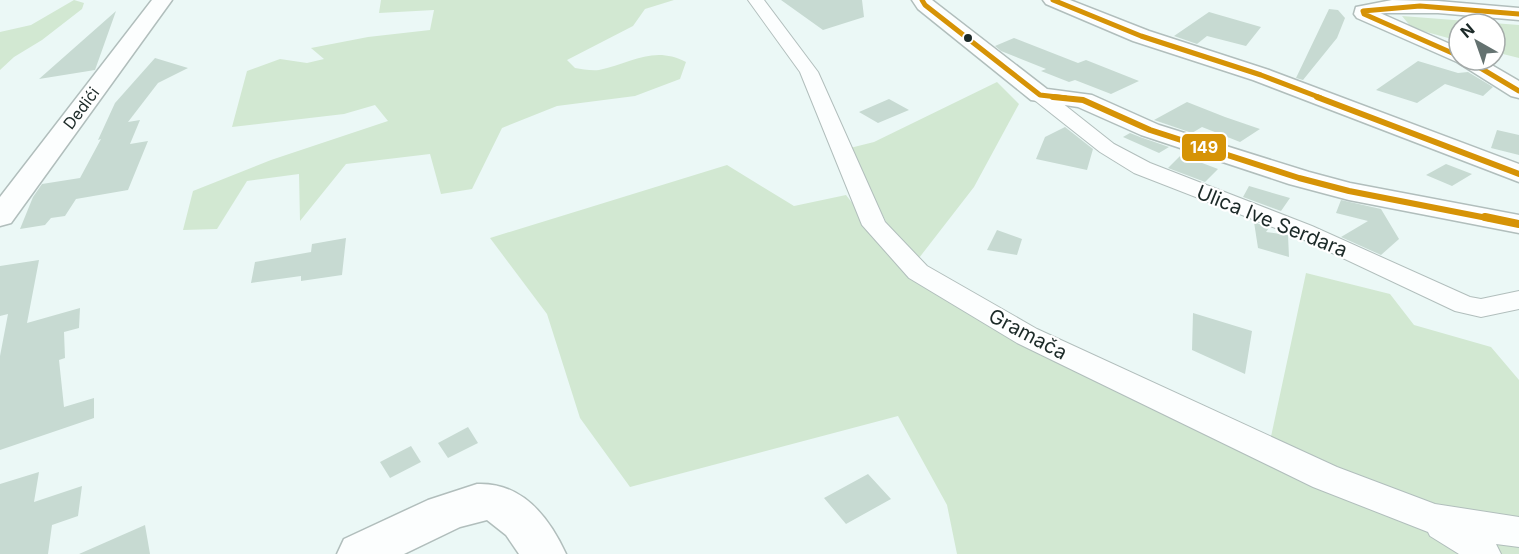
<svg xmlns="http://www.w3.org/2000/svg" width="1519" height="554" font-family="Inter,sans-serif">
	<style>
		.green { fill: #d2e8d2 }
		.building { fill: #c7dad2 }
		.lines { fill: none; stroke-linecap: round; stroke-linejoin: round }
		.street-casing { stroke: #b1bebc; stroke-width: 2 }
		.secondary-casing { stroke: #b1bebc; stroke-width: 3 }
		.street { fill: #fcfefe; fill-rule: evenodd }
		.secondary { fill: #fcfefe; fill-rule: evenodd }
		.bus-1-far2-casing { stroke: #fff; stroke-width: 8 }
		.bus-1-far1-casing { stroke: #fff; stroke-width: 10 }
		.bus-1-casing { stroke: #fff; stroke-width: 12 }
		.bus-1-far2 { stroke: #d69306; stroke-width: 5 }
		.bus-1-far1 { stroke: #d69306; stroke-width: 6 }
		.bus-1 { stroke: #d69306; stroke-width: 8 }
		.bus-dot { fill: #1c2a28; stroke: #fff; stroke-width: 2 }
		.labels { text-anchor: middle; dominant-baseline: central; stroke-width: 4.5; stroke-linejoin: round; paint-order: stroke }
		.far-street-label { font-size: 16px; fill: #1c2a28; stroke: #fff }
		.street-label { font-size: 20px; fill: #1c2a28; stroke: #fff }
		.line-badge { stroke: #fff; stroke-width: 2 }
		.badge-label { font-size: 16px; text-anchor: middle; font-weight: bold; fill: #fff }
	</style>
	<rect width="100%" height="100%" fill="#ebf8f6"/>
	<!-- green -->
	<path class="green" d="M74,0l10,3 -2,6 -40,31 -28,17 -14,13v-38l31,-7z
		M381,0h293l-29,9 -12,17 -66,34 8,8c7,1 16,3 24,2 32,-7 55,-25 87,-8l-6,17 -45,17 -78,10 -55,22 -30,61 -31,5 -11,-40 -84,10 -46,57 -1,-47 -52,7 -30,48 -34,1 10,-39 78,-31 117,-39 -13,-16 -31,9 -112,13 15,-56 33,-12 27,4 17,-4 -13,-11 57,-11 62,-7 4,-20 -55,3z
		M1402,16l117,9v33l-24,-6v-28h-36v17l-47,-13z
		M997,82l22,22 -45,83 -55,71 -30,-30 -39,-80 24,-6z
		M727,165l67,41 52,-11 61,78 359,187 40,-187 84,21 24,31 77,22 28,33v174h-562l-10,-49 -49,-89 -268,71 -50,-69 -33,-104 -57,-76z"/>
	<!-- building -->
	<path class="building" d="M781,0h81l2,17 -41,13z
		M1329,9l9,1 7,8 -8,20 -34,42 -7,-2z
		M116,11l-21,59 -56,9z
		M1209,12l52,15 -15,19 -39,-10 -10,8 -23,-8z
		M1014,38l64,25 8,-3 53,21 -28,13 -36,-14 -6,2 -28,-11 5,-2 -45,-18 -6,-5z
		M155,58l33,10 -30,15 -30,39 12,-2 -10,24 18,-3 -20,49 -52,9 -11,17 -14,2 -6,7 -25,4 13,-32 9,-13 38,-6 21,-39 -3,1 17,-37z
		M1418,61l40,12 10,-1 25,15 -10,9 -38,-12 -28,19 -41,-13z
		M889,99l20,11 -31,13 -19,-11z
		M1187,102l38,15 35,12 -20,13 -38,-15 -10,6 -38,-13z
		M1065,127l28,22 -6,21 -51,-11 9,-22z
		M1497,130l22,5v20l-28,-7z
		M1130,133l10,4 29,10 -10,6 -36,-16z
		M1181,155l37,14 -13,13 -37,-14z
		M1446,164l26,10 -20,12 -26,-11z
		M1249,186l41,12 -9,13 -38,-14z
		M1341,200l40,9 18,30 -18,16 -40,-18 27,-16 -32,-8z
		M1254,222l15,6 -3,4 22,3 1,22 -31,-9z
		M997,230l25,9 -5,16 -30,-5z
		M346,238l-4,37 -41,6v-5l-50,7 4,-21 56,-10 1,-8z
		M39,260l-12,63 53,-15 -1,20 -15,4 1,26 -6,2 5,47 30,-9v20l-94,32v-94l8,-42 -8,2v-50z
		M1193,313l59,18 -7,43 -53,-24z
		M468,427l10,16 -30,15 -10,-15z
		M411,446l10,16 -31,16 -10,-16z
		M39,472l-5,30 48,-16 -4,30 -26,9 -4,29h-48v-70z
		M868,474l23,25 -45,25 -22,-26z
		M145,525l5,29h-71z"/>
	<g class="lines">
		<!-- street casing -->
		<g class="street-casing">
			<path id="street" d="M748,0h16l54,72 67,150 42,44 110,63 300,138 98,37 84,13v30l-23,-3 5,10h-42l-29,-18 -2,-4 -115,-45 -296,-144 -108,-65 -47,-53 -62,-153z
				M1040,89l7,2 67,53 36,19 162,63 158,71 11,2 38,-8v18l-38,8 -26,-6 -159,-75 -162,-63 -34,-21 -67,-53 -2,-4 2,-4z"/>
		</g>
		<!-- secondary casing -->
		<g class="secondary-casing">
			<path id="secondary" d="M152,0h20l-161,223 -11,3v-29z
				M912,0h20l115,89 45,6 67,30 150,47 41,11 169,32v18l-170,-33 -60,-16 -148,-49 -63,-28 -47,-7 -113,-91z
				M1043,0h27l79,31 120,39 250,94v18l-266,-102 -120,-39 -87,-37z
				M1392,0l46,1 81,7v12l-81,-7h-58l79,35v12h24l36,21v17l-8,-2 -54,-34 -100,-44 -3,-4 2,-7z
				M477,484c45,-2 72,33 89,70h-47l-13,-19 -19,-15 -27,7 -56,27h-67l7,-15 84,-39z"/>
		</g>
		<!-- street -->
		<use href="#street" class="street"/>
		<!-- secondary -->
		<use href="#secondary" class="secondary"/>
		<!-- bus-1-far2 casing -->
		<g class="bus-1-far2-casing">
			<path id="bus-1-far2" d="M922,0l3,5 115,90 26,3
				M1053,0l88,36 120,39 60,23
				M1459,56l-95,-42 -1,-3 57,-5 99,8
				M1467,60l52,31"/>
		</g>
		<!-- bus-1-far1 casing -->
		<g class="bus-1-far1-casing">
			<path id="bus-1-far1" d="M1053,97l30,3 67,30 149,48 50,13 143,28
				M1317,97l202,77"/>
		</g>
		<!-- bus-1 casing -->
		<g class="bus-1-casing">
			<path id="bus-1" d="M1485,217l34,7"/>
		</g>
		<!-- bus-1-far2 -->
		<use href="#bus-1-far2" class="bus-1-far2"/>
		<!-- bus-1-far1 -->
		<use href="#bus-1-far1" class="bus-1-far1"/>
		<!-- bus-1 -->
		<use href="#bus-1" class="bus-1"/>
	</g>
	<!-- markers -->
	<circle class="bus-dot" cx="968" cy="38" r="5"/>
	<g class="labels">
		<!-- far-street labels -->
		<g class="far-street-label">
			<text transform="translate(81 108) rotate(-53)">Dedići</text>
		</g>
		<!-- street labels -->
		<g class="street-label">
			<text transform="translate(1272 221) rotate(22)">Ulica Ive Serdara</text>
			<text transform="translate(1028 334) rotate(28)">Gramača</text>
		</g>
	</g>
	<rect class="line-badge" x="1181" y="133" width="46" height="29" rx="6" fill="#d69306"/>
	<g class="badge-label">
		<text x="1204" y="153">149</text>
	</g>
	<!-- north arrow -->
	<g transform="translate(1477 42) rotate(320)"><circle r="28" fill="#ffffff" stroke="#a4aaa9" stroke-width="1.5"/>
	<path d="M0-4.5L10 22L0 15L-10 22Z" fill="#647270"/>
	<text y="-9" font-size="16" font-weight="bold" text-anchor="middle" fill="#1c2a28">N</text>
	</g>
</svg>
